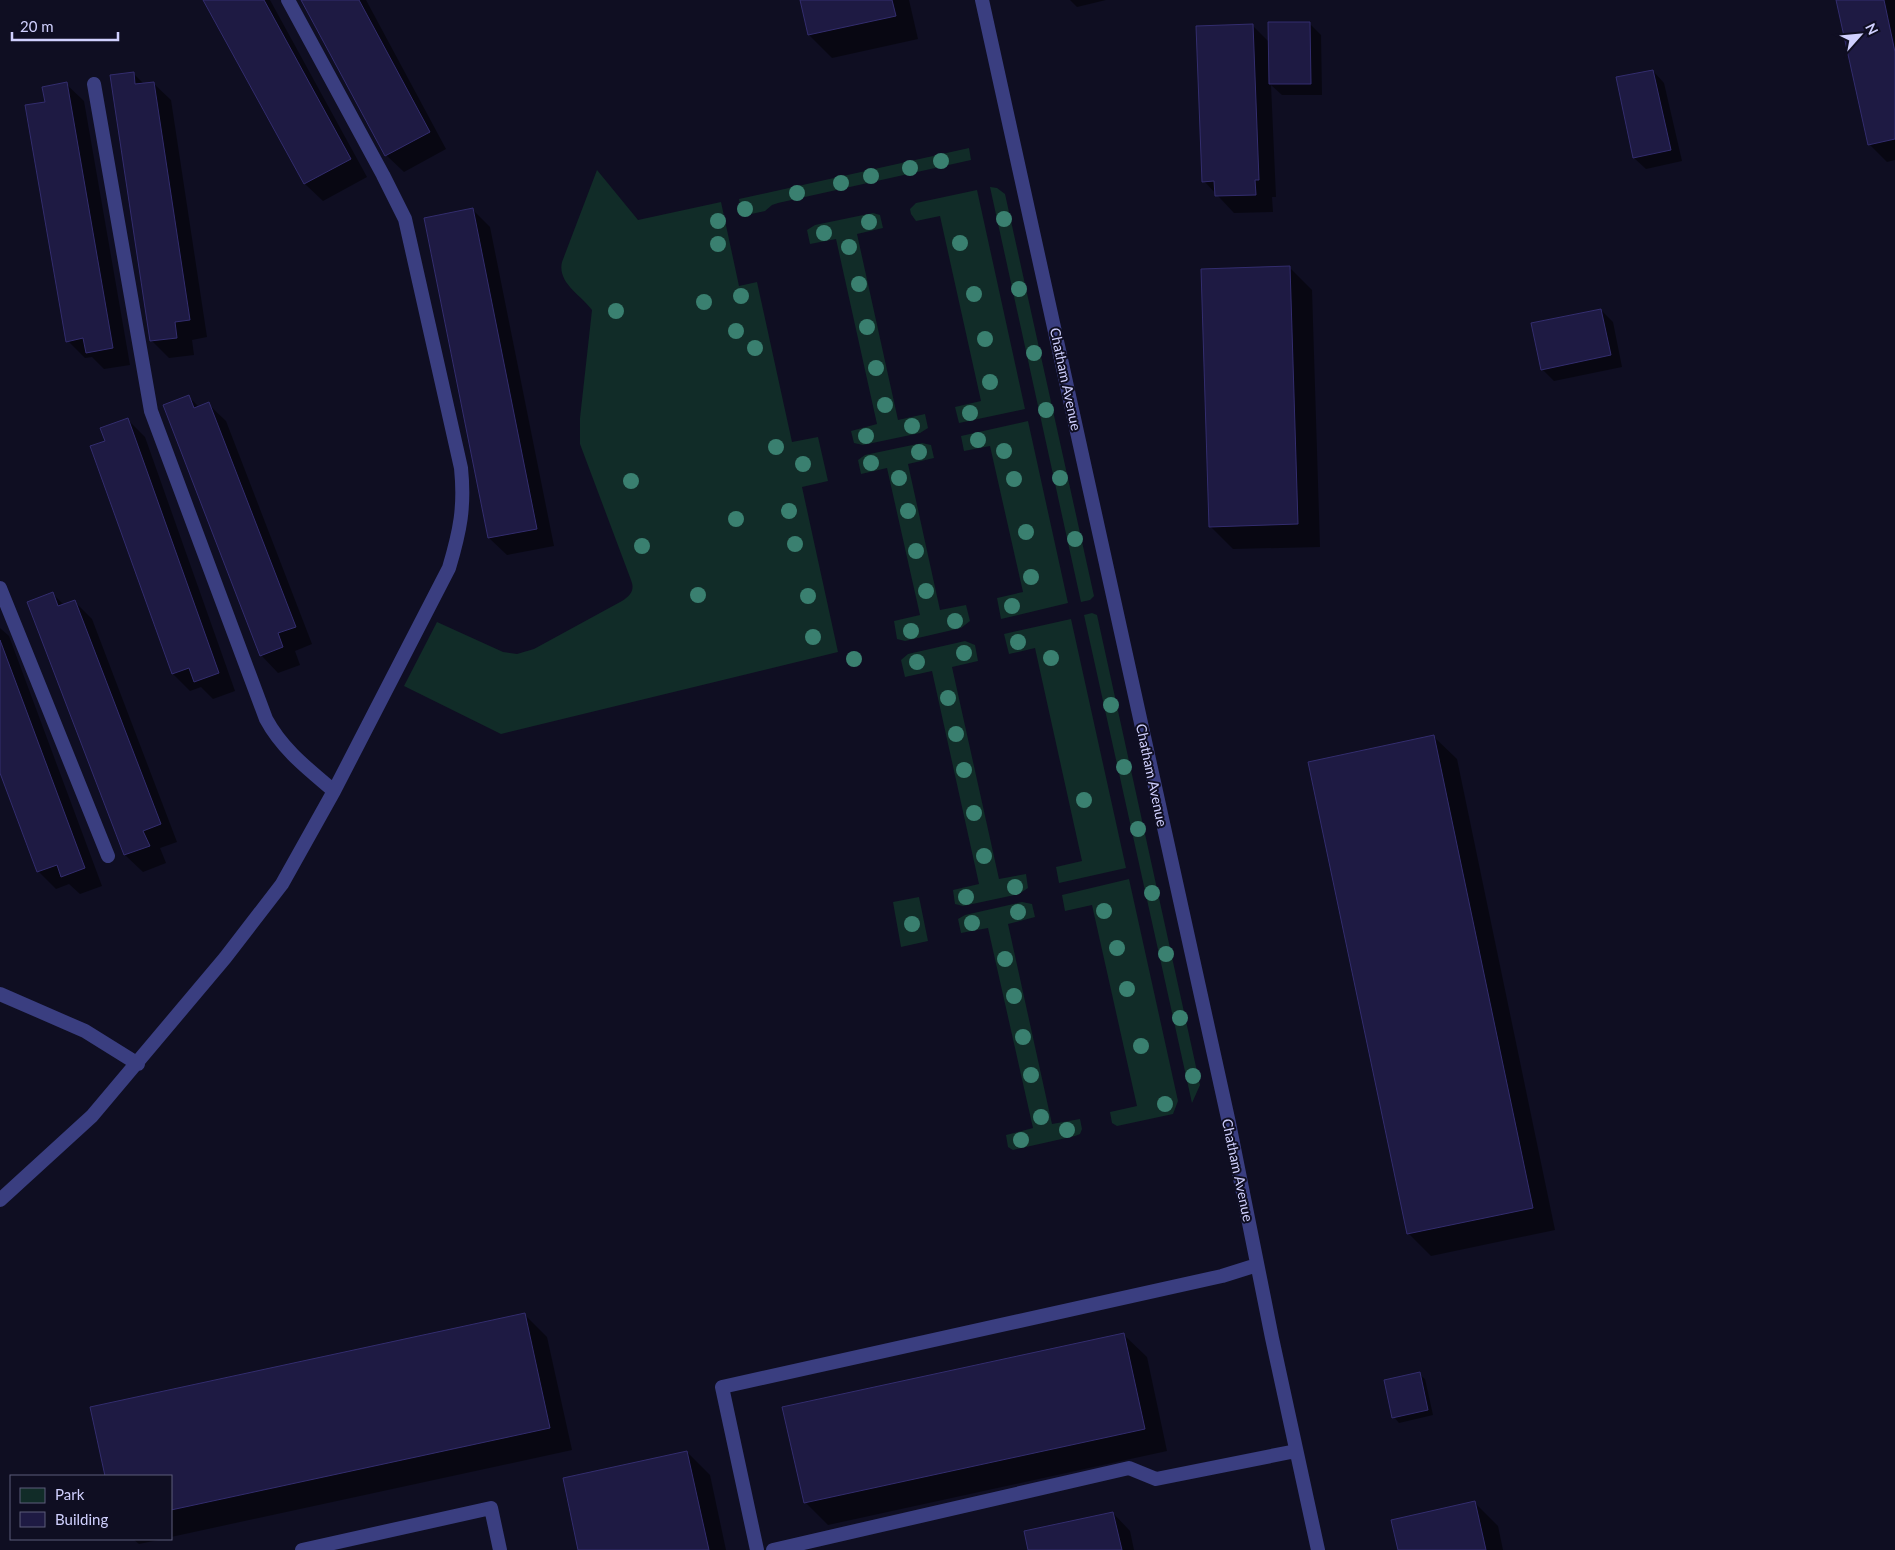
<svg xmlns="http://www.w3.org/2000/svg" width="1895" height="1550" font-family="Lato,sans-serif">
	<style>
		.green { fill: #112c28 }
		.shadow { fill: #0007 }
		.building { fill: #1e1a43; stroke: #332d6e }
		.lines { fill: none; stroke-linecap: round; stroke-linejoin: round }
		.service { stroke: #3a3e80; stroke-width: 14 }
		.tree { fill: #3a8070 }
		.labels { text-anchor: middle; dominant-baseline: central; stroke-width: 4; stroke-linejoin: round; paint-order: stroke }
		.street-label { font-size: 14px; fill: #d0d0fe; stroke: #0f0e22 }
	</style>
	<rect width="100%" height="100%" fill="#0f0e22"/>
	<!-- green -->
	<path class="green" d="M969,148l2,12 -193,43 -6,2 -7,6 -23,5 -3,-17z
		M597,170l41,50 83,-18 18,84 18,-4 35,160 26,-5 10,44 -26,6 36,165 -337,82 -97,-48 33,-64 66,30 14,2 17,-5 88,-48c9,-6 13,-11 9,-21l-51,-136v-26l12,-108c-11,-15 -35,-27 -30,-48z
		M990,187l7,1 8,6 89,402 -4,4 -9,2z
		M977,190l48,219 -66,14 -4,-16 26,-6 -41,-185 -24,5 -5,-7 -1,-5 6,-6z
		M873,213l7,2 3,13 -26,6 41,186 27,-6 3,14 -8,5 -57,12 -9,-2 -3,-12 26,-7 -41,-185 -26,5 -3,-14 8,-5z
		M1028,421l40,182 -67,16 -4,-21 26,-6 -33,-146 -26,5 -3,-15z
		M922,443l9,2 3,13 -26,6 32,146 26,-5 4,16 -9,7 -56,13 -8,-2 -3,-18 26,-6 -33,-147 -26,6 -3,-14 7,-5z
		M1092,613l5,2 103,470 -8,18 -108,-488z
		M1071,619l55,249 -67,15 -3,-16 26,-6 -47,-213 -26,6 -5,-20z
		M965,641l10,4 3,16 -26,6 47,212 27,-5 2,14 -9,6 -56,12 -8,-2 -2,-14 26,-6 -47,-213 -27,6 -4,-17 7,-6z
		M1129,879l49,222 -5,13 -56,12 -5,-3 -2,-11 27,-6 -45,-201 -27,6 -3,-16z
		M919,897l9,44 -27,6 -8,-45z
		M1022,902l10,2 3,13 -27,7 44,200 28,-5 2,10 -2,5 -5,2 -62,14 -5,-3 -2,-12 27,-7 -45,-200 -27,5 -3,-14 7,-4z"/>
	<!-- shadow -->
	<path class="shadow" d="M204,0h66l97,177 -44,24 -18,-17z
		M302,0h64l80,149 -42,23 -18,-17z
		M801,0h108l9,39 -86,19 -23,-23z
		M1070,0h36l-29,7z
		M1838,0h57v160l-8,2 -18,-18z
		M1309,23l12,12 1,60h-40l-11,-10 5,112h-4l1,15 -39,1 -30,-32 48,-156 17,17z
		M1653,71l11,12 18,78 -36,8 -12,-11z
		M133,73l11,11 9,-1 18,17 36,237 -15,3 2,15 -25,3 -17,-17z
		M66,84l18,17 46,264 -26,4 -12,-12 -7,1 -17,-17 -22,-238z
		M472,209l18,18 64,319 -47,9 -18,-17 -64,-319z
		M1289,267l23,23 8,257 -87,2 -23,-23z
		M1601,310l12,12 9,45 -68,14 -12,-12z
		M189,397l10,10 9,-3 18,17 86,223 -17,7 5,14 -22,8 -17,-18z
		M128,420l17,17 90,254 -22,8 -12,-12 -11,4 -17,-17 -67,-233z
		M53,594l11,11 10,-4 18,18 85,223 -17,6 6,15 -23,9 -18,-17z
		M0,628l9,8 93,250 -22,8 -11,-10 -13,5 -18,-18 -38,-102z
		M1434,737l23,22 98,471 -124,26 -23,-23z
		M524,1314l23,23 25,113 -401,87v-61h-65l-14,-68z
		M1124,1335l23,22 20,94 -339,74 -23,-23z
		M1419,1374l6,5 8,36 -34,8 -5,-6z
		M687,1452l23,23 16,75h-146z
		M1475,1503l23,23 5,24h-103z
		M1113,1513l17,18 4,19h-104z
		M133,1539h30l-24,5z"/>
	<!-- building -->
	<path class="building" d="M203,0h61l87,159 -47,25z
		M301,0h58l71,132 -45,24z
		M800,0h92l4,16 -88,19z
		M1836,0h48l11,52v87l-27,6z
		M1268,22h42l1,62h-42z
		M1253,24l6,156h-4l1,15 -41,1 -1,-15 -12,1 -6,-156z
		M1653,70l18,80 -38,8 -17,-81z
		M134,72l1,12 19,-2 36,238 -15,2 2,16 -27,3 -40,-266z
		M67,82l46,266 -27,5 -3,-15 -17,4 -41,-237 20,-3 -3,-15z
		M473,208l64,321 -49,9 -64,-320z
		M1290,266l8,258 -89,3 -8,-258z
		M1601,309l10,46 -70,15 -10,-47z
		M189,395l5,13 15,-6 87,225 -18,6 5,14 -23,9 -97,-251z
		M128,418l91,255 -25,9 -5,-14 -17,6 -82,-228 15,-5 -5,-13z
		M53,592l5,14 17,-6 86,224 -18,7 7,15 -26,9 -97,-253z
		M0,640l85,228 -24,9 -4,-12 -20,7 -37,-99z
		M1434,735l99,473 -126,26 -99,-472z
		M525,1313l25,115 -379,82v-34h-66l-15,-69z
		M1124,1333l21,96 -341,74 -22,-96z
		M1420,1372l8,38 -36,8 -8,-38z
		M687,1451l22,99h-131l-15,-72z
		M1475,1501l11,49h-88l-7,-30z
		M1113,1512l9,38h-94l-4,-19z"/>
	<g class="lines">
		<!-- service -->
		<path class="service" d="M982,0l247,1123 43,215 46,212
			M94,84l57,327 115,308c16,30 42,50 68,72
			M0,588l108,268
			M0,994l85,37 53,33
			M0,1200l92,-84 133,-158 57,-74 52,-93 115,-223c11,-37 16,-61 12,-100l-56,-249 -22,-44 -95,-175
			M302,1550l189,-42 9,42
			M757,1550l-35,-163 500,-111 35,-11
			M773,1550l356,-82 27,11 140,-28"/>
	</g>
	<!-- trees -->
	<g class="tree">
		<circle cx="941" cy="161" r="8"/>
		<circle cx="910" cy="168" r="8"/>
		<circle cx="871" cy="176" r="8"/>
		<circle cx="841" cy="183" r="8"/>
		<circle cx="797" cy="193" r="8"/>
		<circle cx="745" cy="209" r="8"/>
		<circle cx="1004" cy="219" r="8"/>
		<circle cx="718" cy="221" r="8"/>
		<circle cx="869" cy="222" r="8"/>
		<circle cx="824" cy="233" r="8"/>
		<circle cx="960" cy="243" r="8"/>
		<circle cx="718" cy="244" r="8"/>
		<circle cx="849" cy="247" r="8"/>
		<circle cx="859" cy="284" r="8"/>
		<circle cx="1019" cy="289" r="8"/>
		<circle cx="974" cy="294" r="8"/>
		<circle cx="741" cy="296" r="8"/>
		<circle cx="704" cy="302" r="8"/>
		<circle cx="616" cy="311" r="8"/>
		<circle cx="867" cy="327" r="8"/>
		<circle cx="736" cy="331" r="8"/>
		<circle cx="985" cy="339" r="8"/>
		<circle cx="755" cy="348" r="8"/>
		<circle cx="1034" cy="353" r="8"/>
		<circle cx="876" cy="368" r="8"/>
		<circle cx="990" cy="382" r="8"/>
		<circle cx="885" cy="405" r="8"/>
		<circle cx="1046" cy="410" r="8"/>
		<circle cx="970" cy="413" r="8"/>
		<circle cx="912" cy="426" r="8"/>
		<circle cx="866" cy="436" r="8"/>
		<circle cx="978" cy="440" r="8"/>
		<circle cx="776" cy="447" r="8"/>
		<circle cx="1004" cy="451" r="8"/>
		<circle cx="919" cy="452" r="8"/>
		<circle cx="871" cy="463" r="8"/>
		<circle cx="803" cy="464" r="8"/>
		<circle cx="899" cy="478" r="8"/>
		<circle cx="1060" cy="478" r="8"/>
		<circle cx="1014" cy="479" r="8"/>
		<circle cx="631" cy="481" r="8"/>
		<circle cx="789" cy="511" r="8"/>
		<circle cx="908" cy="511" r="8"/>
		<circle cx="736" cy="519" r="8"/>
		<circle cx="1026" cy="532" r="8"/>
		<circle cx="1075" cy="539" r="8"/>
		<circle cx="795" cy="544" r="8"/>
		<circle cx="642" cy="546" r="8"/>
		<circle cx="916" cy="551" r="8"/>
		<circle cx="1031" cy="577" r="8"/>
		<circle cx="926" cy="591" r="8"/>
		<circle cx="698" cy="595" r="8"/>
		<circle cx="808" cy="596" r="8"/>
		<circle cx="1012" cy="606" r="8"/>
		<circle cx="955" cy="621" r="8"/>
		<circle cx="911" cy="631" r="8"/>
		<circle cx="813" cy="637" r="8"/>
		<circle cx="1018" cy="642" r="8"/>
		<circle cx="964" cy="653" r="8"/>
		<circle cx="1051" cy="658" r="8"/>
		<circle cx="854" cy="659" r="8"/>
		<circle cx="917" cy="662" r="8"/>
		<circle cx="948" cy="698" r="8"/>
		<circle cx="1111" cy="705" r="8"/>
		<circle cx="956" cy="734" r="8"/>
		<circle cx="1124" cy="767" r="8"/>
		<circle cx="964" cy="770" r="8"/>
		<circle cx="1084" cy="800" r="8"/>
		<circle cx="974" cy="813" r="8"/>
		<circle cx="1138" cy="829" r="8"/>
		<circle cx="984" cy="856" r="8"/>
		<circle cx="1015" cy="887" r="8"/>
		<circle cx="1152" cy="893" r="8"/>
		<circle cx="966" cy="897" r="8"/>
		<circle cx="1104" cy="911" r="8"/>
		<circle cx="1018" cy="912" r="8"/>
		<circle cx="972" cy="923" r="8"/>
		<circle cx="912" cy="924" r="8"/>
		<circle cx="1117" cy="948" r="8"/>
		<circle cx="1166" cy="954" r="8"/>
		<circle cx="1005" cy="959" r="8"/>
		<circle cx="1127" cy="989" r="8"/>
		<circle cx="1014" cy="996" r="8"/>
		<circle cx="1180" cy="1018" r="8"/>
		<circle cx="1023" cy="1037" r="8"/>
		<circle cx="1141" cy="1046" r="8"/>
		<circle cx="1031" cy="1075" r="8"/>
		<circle cx="1193" cy="1076" r="8"/>
		<circle cx="1165" cy="1104" r="8"/>
		<circle cx="1041" cy="1117" r="8"/>
		<circle cx="1067" cy="1130" r="8"/>
		<circle cx="1021" cy="1140" r="8"/>
	</g>
	<g class="labels">
		<!-- street labels -->
		<g class="street-label">
			<text transform="translate(1066 379) rotate(78)">Chatham Avenue</text>
			<text transform="translate(1152 775) rotate(78)">Chatham Avenue</text>
			<text transform="translate(1238 1170) rotate(78)">Chatham Avenue</text>
		</g>
	</g>
	<!-- legend -->
	<rect x="10" y="1475" width="162" height="65" fill="#0f0e22" stroke="#5c5c7a"/>
	<rect x="20" y="1488" width="25" height="15" fill="#112c28" stroke="#5c5c7a"/>
	<text x="55" y="1500" font-size="15" fill="#d0d0fe">Park</text>
	<rect x="20" y="1512" width="25" height="15" fill="#1e1a43" stroke="#5c5c7a"/>
	<text x="55" y="1525" font-size="15" fill="#d0d0fe">Building</text>
	<!-- north arrow -->
	<g transform="translate(1860 35) rotate(63)" stroke="#0f0e22" stroke-width="4" paint-order="stroke">
	<path d="M0-4L9 19L0 12L-9 19Z" fill="#d0d0fe"/>
	<text y="-8" font-size="14" font-weight="bold" text-anchor="middle" fill="#d0d0fe">N</text>
	</g>
	<!-- scale -->
	<path d="M12 32v8h106v-8" fill="none" stroke="#d0d0fe" stroke-width="2.5"/>
	<text x="20" y="32" font-size="15" fill="#d0d0fe" stroke="#0f0e22" stroke-width="4" paint-order="stroke">20 m</text>
</svg>
